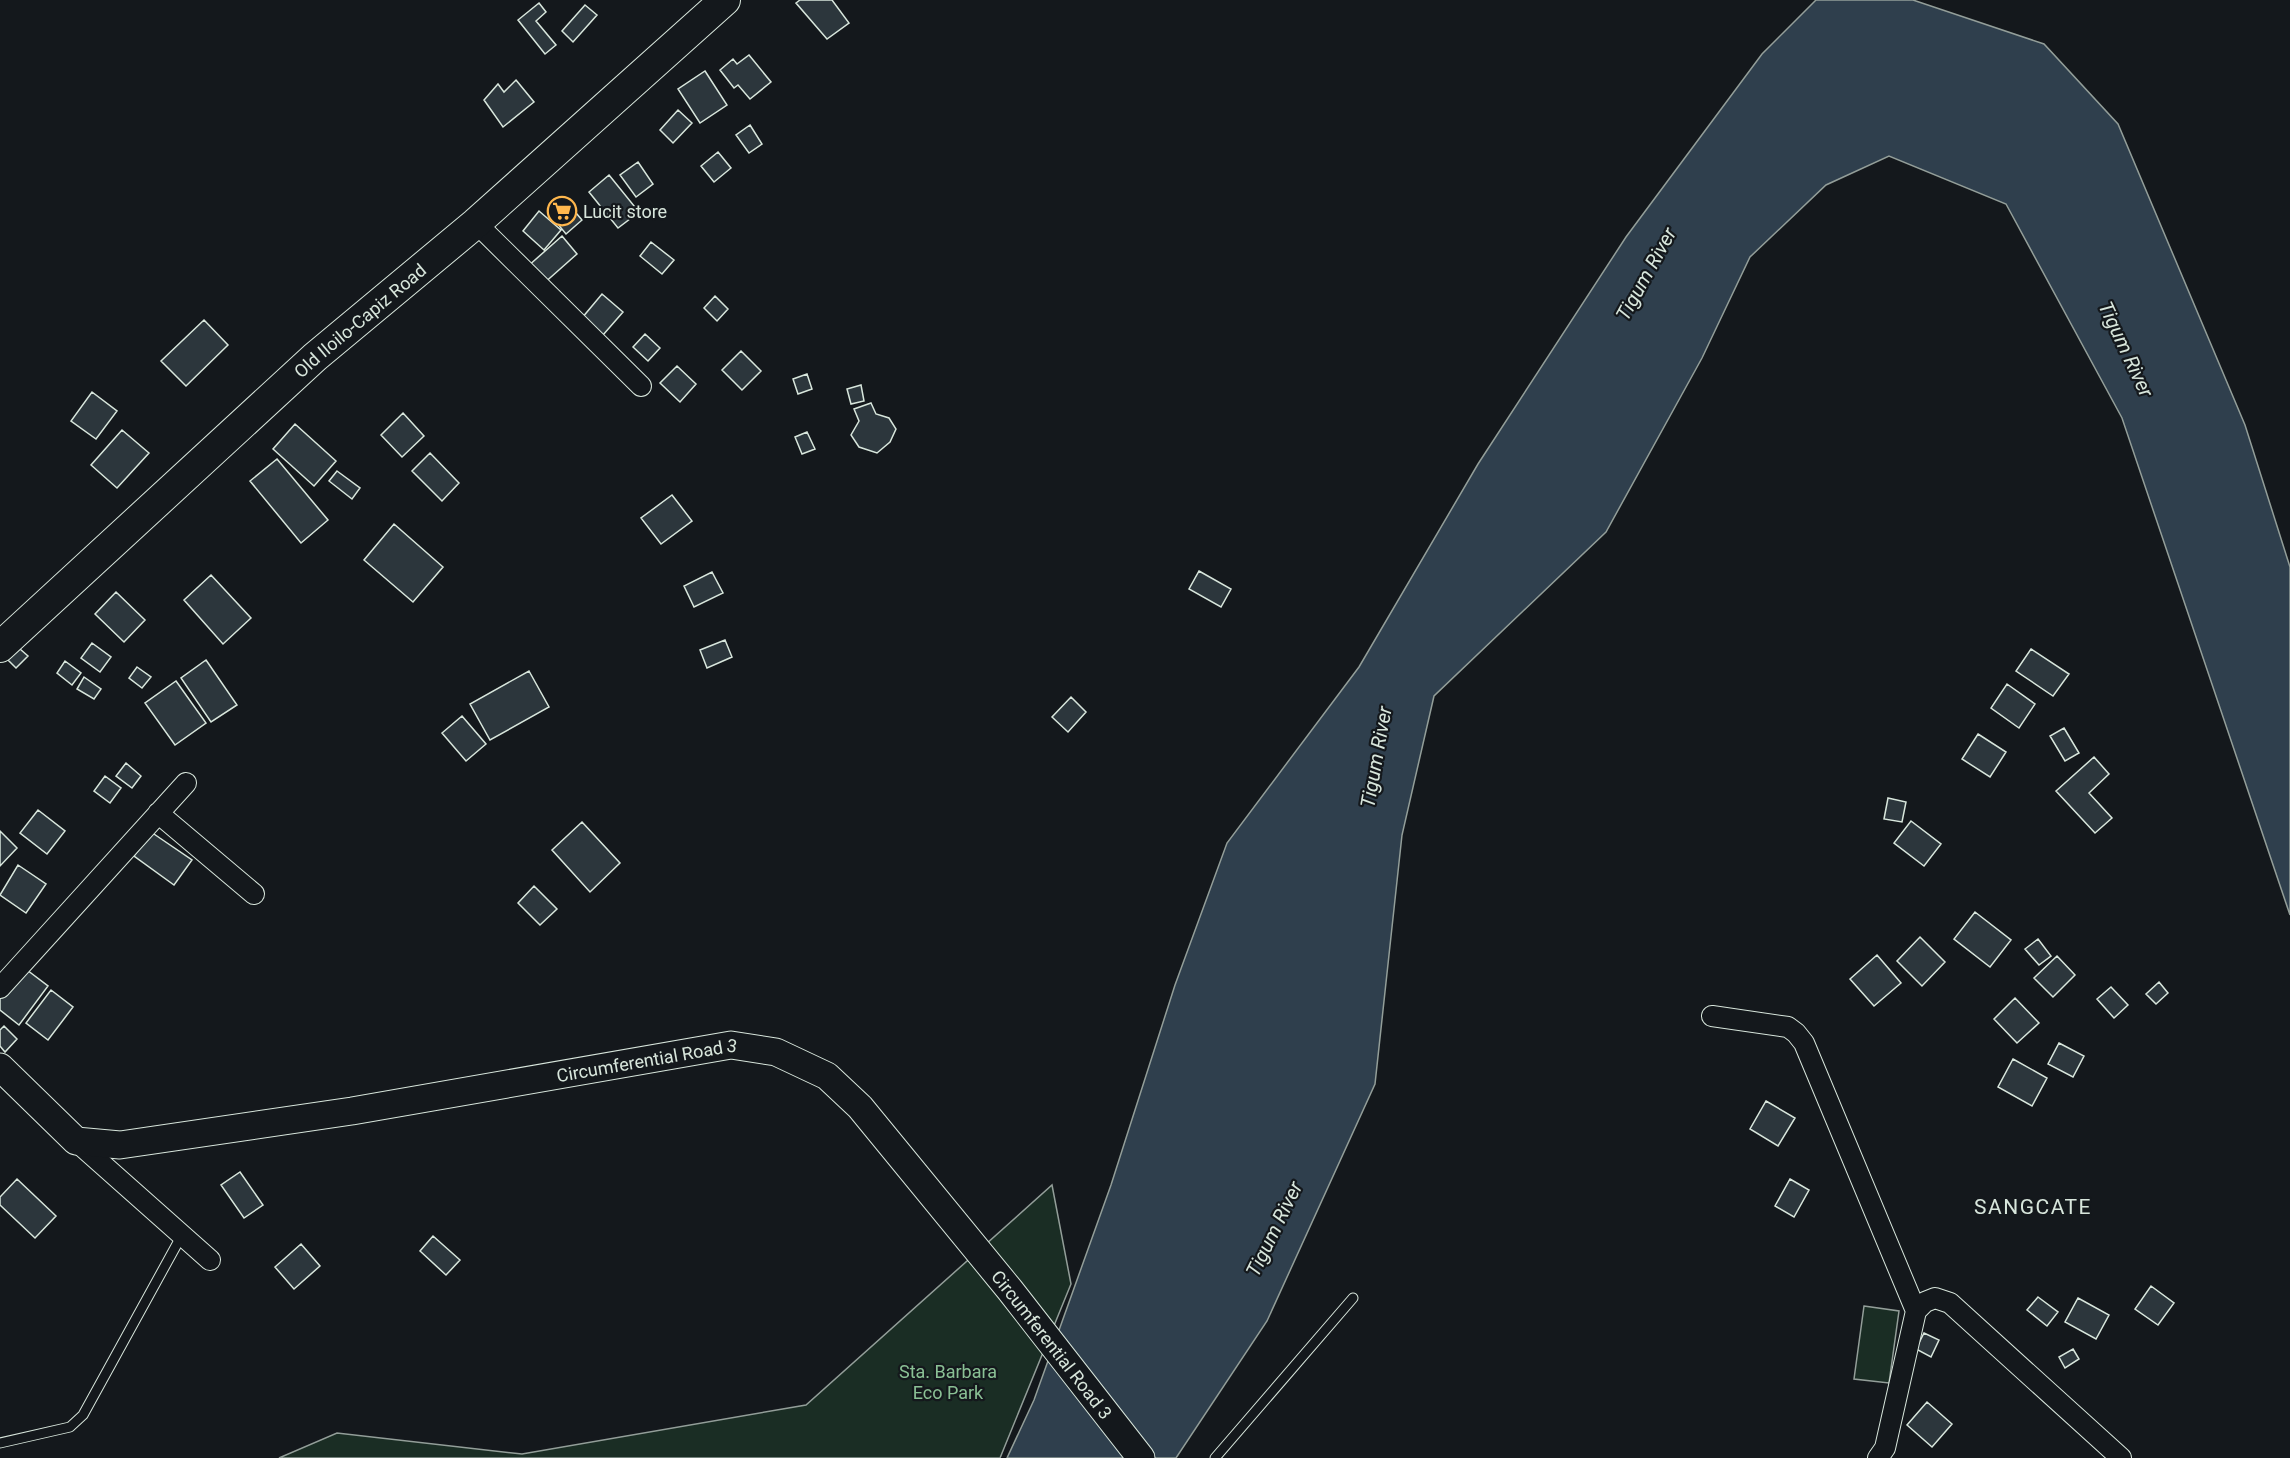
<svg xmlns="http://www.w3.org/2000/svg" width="2290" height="1458" font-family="Roboto,sans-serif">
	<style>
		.green { fill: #1a2d24; stroke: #939e99; stroke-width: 1.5 }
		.water { fill: #2f3f4d; stroke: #939e99; stroke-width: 1.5 }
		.building { fill: #2c363c; stroke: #d8e6dc; stroke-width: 1.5 }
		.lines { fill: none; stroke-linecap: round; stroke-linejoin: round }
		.service-casing { stroke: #d8e6dc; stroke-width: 11 }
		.minor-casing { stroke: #d8e6dc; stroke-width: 22 }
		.secondary-casing { stroke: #d8e6dc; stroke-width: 29 }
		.primary-casing { stroke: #d8e6dc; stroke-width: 32 }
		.service { stroke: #14181c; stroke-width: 9 }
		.minor { stroke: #14181c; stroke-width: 20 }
		.secondary { stroke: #14181c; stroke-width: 27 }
		.primary { stroke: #14181c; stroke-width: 30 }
		.labels { text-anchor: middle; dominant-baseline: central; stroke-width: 4.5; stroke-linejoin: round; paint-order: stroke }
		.poi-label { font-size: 18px; fill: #d8e6dc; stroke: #14181c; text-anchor: start }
		.street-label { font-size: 18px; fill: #d8e6dc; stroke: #14181c }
		.park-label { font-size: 18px; fill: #8ac095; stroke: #14181c }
		.water-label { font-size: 20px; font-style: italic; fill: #d8e6dc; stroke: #14181c }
		.quarter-label { font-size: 21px; letter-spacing: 1.5px; fill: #d8e6dc; stroke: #14181c }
	</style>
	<rect width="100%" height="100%" fill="#14181c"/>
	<!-- green -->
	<path class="green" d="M1052,1185l19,99 -71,174h-721l58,-25 185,21 284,-49z
		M1864,1306l35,5 -10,72 -35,-4z"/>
	<!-- water -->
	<path class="water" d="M1816,0h97l131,44 74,80 127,301 45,142v348l-168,-497 -116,-214 -117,-48 -63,29 -76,72 -48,101 -96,174 -172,164 -32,139 -27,249 -108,237 -91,137h-169l27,-58 77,-215 64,-200 52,-142 132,-176 119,-203 148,-227 136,-183z"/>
	<!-- building -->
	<path class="building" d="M800,0h32l17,23 -22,16 -31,-36z
		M539,3l7,9 -10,9 20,24 -11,9 -27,-34z
		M585,5l12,10 -24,27 -11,-11z
		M749,55l22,27 -21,17 -12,-14 -4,3 -14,-18 13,-11 4,5z
		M705,71l22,34 -27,18 -22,-34z
		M516,80l18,22 -31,25 -19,-27 14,-16 6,8z
		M678,110l14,13 -19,20 -13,-13z
		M750,125l12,19 -13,9 -13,-18z
		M718,152l13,16 -17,14 -13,-16z
		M638,162l15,22 -17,13 -16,-22z
		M609,175l30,37 -21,16 -29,-36z
		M564,199l18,21 -16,14 -18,-22z
		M539,211l22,19 -17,20 -21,-19z
		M562,236l15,18 -35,31 -15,-18z
		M651,242l23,18 -12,14 -22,-18z
		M602,294l21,18 -20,23 -21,-17z
		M715,296l13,13 -11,12 -13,-13z
		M204,320l24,25 -42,41 -25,-25z
		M645,334l15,14 -12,13 -15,-14z
		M741,351l20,20 -19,19 -20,-20z
		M677,366l19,18 -16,18 -20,-19z
		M807,374l5,15 -14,5 -5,-15z
		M861,385l3,16 -13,3 -4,-15z
		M92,392l25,19 -21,28 -25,-18z
		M871,403l5,11 13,4 7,11 -6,13 -13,11 -18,-6 -8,-12 8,-14 -5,-12z
		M403,413l21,23 -22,21 -21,-22z
		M295,424l41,37 -22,25 -41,-37z
		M122,430l27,23 -32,35 -26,-23z
		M807,432l8,17 -13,5 -7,-17z
		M430,453l29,30 -17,18 -30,-30z
		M277,459l51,61 -27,23 -51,-62z
		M337,471l23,17 -8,11 -23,-18z
		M672,495l20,26 -31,23 -20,-26z
		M394,524l49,43 -30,35 -49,-42z
		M1199,571l32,18 -10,18 -32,-18z
		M712,572l11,21 -29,14 -10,-21z
		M211,575l40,43 -28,26 -39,-44z
		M116,592l29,28 -21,22 -29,-28z
		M725,640l7,17 -25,11 -7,-18z
		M92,643l19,14 -11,15 -19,-14z
		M20,649l8,7 -12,12 -8,-8z
		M2031,649l38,25 -16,22 -37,-25z
		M206,660l31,45 -26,17 -30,-44z
		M65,661l16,12 -9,12 -15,-12z
		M137,667l14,10 -9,11 -13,-10z
		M529,671l20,36 -59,33 -20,-36z
		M84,677l17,12 -7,10 -17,-10z
		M176,681l30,42 -31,22 -30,-42z
		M2007,684l28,20 -16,24 -28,-20z
		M1071,697l15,15 -18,20 -16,-15z
		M462,716l24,28 -20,17 -24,-28z
		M2064,728l15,25 -14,8 -15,-25z
		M1978,734l28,18 -16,25 -28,-18z
		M2094,757l15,17 -20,19 23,25 -17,15 -39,-42z
		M126,763l15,13 -9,12 -16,-12z
		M105,776l16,12 -11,15 -16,-12z
		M1888,798l18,4 -4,20 -18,-3z
		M38,810l27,21 -18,23 -27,-21z
		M1911,821l30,23 -17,22 -30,-23z
		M582,822l38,41 -30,29 -38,-42z
		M0,831l17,17 -17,18z
		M151,832l41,28 -18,25 -40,-29z
		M18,865l28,19 -20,29 -26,-18z
		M534,886l23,23 -17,16 -22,-22z
		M1975,912l36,28 -21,27 -36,-28z
		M1920,937l25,25 -23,24 -25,-25z
		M2038,939l13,17 -12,9 -14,-16z
		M1877,955l24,28 -27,23 -24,-27z
		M2057,956l18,19 -22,22 -19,-19z
		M23,967l25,19 -29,39 -19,-15v-14z
		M2159,982l9,11 -12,11 -10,-10z
		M2111,987l17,18 -14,13 -17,-19z
		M51,990l22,17 -25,33 -22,-17z
		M2015,998l24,25 -22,20 -23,-24z
		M4,1026l13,13 -12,13 -5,-6v-16z
		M2059,1043l25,13 -11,21 -25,-13z
		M2013,1059l34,19 -15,28 -34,-19z
		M1766,1101l29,17 -17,28 -28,-17z
		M240,1172l23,33 -19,13 -23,-33z
		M17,1179l39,37 -21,22 -35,-33v-8z
		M1790,1179l19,11 -15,27 -19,-11z
		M433,1236l27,24 -14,15 -26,-24z
		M301,1244l19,22 -26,23 -19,-22z
		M2151,1286l23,17 -16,22 -23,-16z
		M2038,1297l20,15 -11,14 -20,-16z
		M2078,1298l31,17 -13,24 -31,-17z
		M1924,1333l15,7 -8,17 -15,-8z
		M2073,1349l6,10 -14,9 -6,-11z
		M1927,1402l25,22 -20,23 -25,-22z"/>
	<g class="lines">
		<!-- service casing -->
		<g class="service-casing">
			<path id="service" d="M0,1443l70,-16 13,-12 99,-180
				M1215,1458l138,-160"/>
		</g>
		<!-- minor casing -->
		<g class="minor-casing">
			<path id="minor" d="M476,223l165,163
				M158,813l96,81
				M0,988l186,-205
				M1712,1016l76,11 8,6 8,10 112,268
				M76,1141l134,119
				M1878,1458l7,-10 31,-137 9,-9 10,-4 15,5 171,155"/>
		</g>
		<!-- secondary casing -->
		<g class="secondary-casing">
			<g id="secondary">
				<path id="s1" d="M0,1067l76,74 44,4 232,-34 379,-66 45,7 51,24 33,31 150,183 131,168"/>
			</g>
		</g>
		<!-- primary casing -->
		<g class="primary-casing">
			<g id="primary">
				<path id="s2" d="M0,647l315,-290 161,-134 249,-223"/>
			</g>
		</g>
		<!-- service -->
		<use href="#service" class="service"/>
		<!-- minor -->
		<use href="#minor" class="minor"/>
		<!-- secondary -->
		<use href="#secondary" class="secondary"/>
		<!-- primary -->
		<use href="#primary" class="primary"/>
	</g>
	<!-- icons -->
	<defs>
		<g id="supermarket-ring" transform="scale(1.5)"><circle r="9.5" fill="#14181c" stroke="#ffb74d" stroke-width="1.5"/><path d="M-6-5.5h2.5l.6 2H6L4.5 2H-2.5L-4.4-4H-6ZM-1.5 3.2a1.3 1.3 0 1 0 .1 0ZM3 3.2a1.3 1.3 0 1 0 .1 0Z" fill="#ffb74d"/></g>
	</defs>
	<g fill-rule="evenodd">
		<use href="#supermarket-ring" x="562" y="211"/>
	</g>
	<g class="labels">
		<!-- poi labels -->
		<g class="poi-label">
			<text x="583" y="211">Lucit store</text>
		</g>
		<!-- street labels -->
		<g class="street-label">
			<text stroke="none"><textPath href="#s2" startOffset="486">Old Iloilo-Capiz Road</textPath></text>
			<text stroke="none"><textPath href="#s1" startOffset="684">Circumferential Road 3</textPath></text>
			<text stroke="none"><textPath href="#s1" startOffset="1222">Circumferential Road 3</textPath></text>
		</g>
		<!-- park labels -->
		<g class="park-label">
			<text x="948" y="1371">Sta. Barbara<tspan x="948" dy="21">Eco Park</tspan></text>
		</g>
		<!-- water labels -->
		<g class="water-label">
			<text transform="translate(1646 274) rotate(-61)">Tigum River</text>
			<text transform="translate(2126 349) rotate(65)">Tigum River</text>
			<text transform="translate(1376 757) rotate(-80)">Tigum River</text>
			<text transform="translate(1274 1229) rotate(-64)">Tigum River</text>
		</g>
		<!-- quarter labels -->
		<g class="quarter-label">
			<text x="2033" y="1207">SANGCATE</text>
		</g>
	</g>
</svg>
